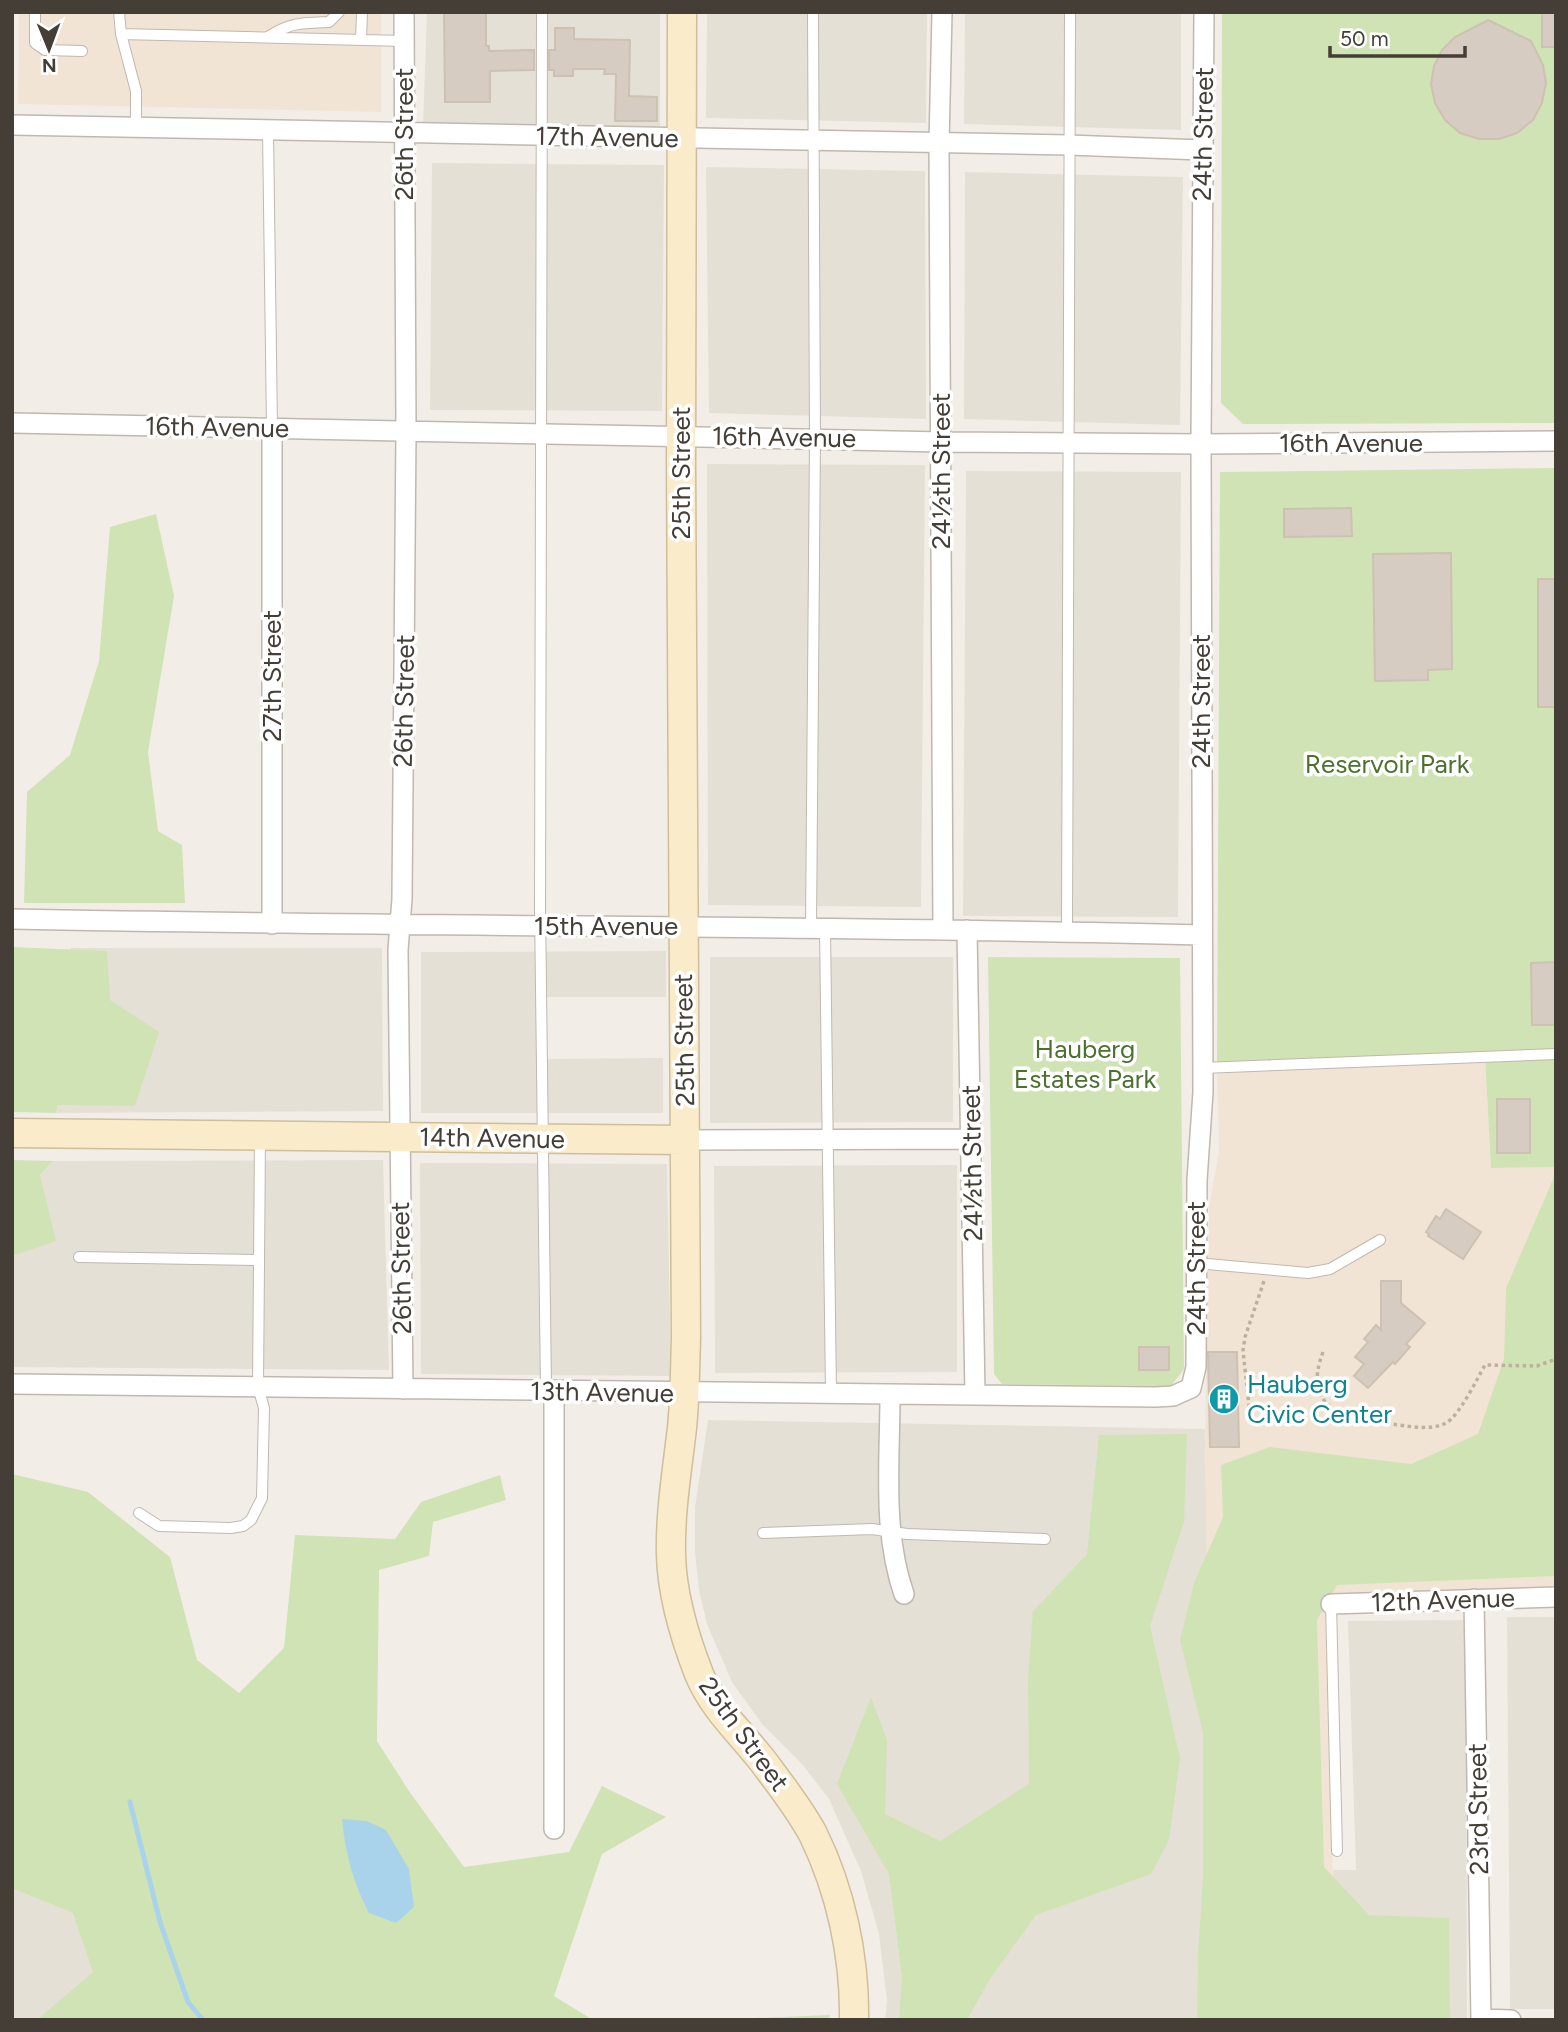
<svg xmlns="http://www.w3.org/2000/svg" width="1568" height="2032" font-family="Figtree,sans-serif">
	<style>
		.residential { fill: #e5e0d6 }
		.commercial { fill: #f2e4d4 }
		.green { fill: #d0e3b4 }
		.water { fill: #a9d3ea }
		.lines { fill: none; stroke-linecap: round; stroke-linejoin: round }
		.stream { stroke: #a9d3ea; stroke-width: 5 }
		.building { fill: #d6ccc1; stroke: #cdc1b2; stroke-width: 2 }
		.lane-casing { stroke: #c0b8ae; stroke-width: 12 }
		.street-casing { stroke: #c0b8ae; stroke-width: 22 }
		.secondary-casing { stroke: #cebe9b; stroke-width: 31 }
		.path { stroke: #bdb09d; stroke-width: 3.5; stroke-dasharray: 3.5 3.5; stroke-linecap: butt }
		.lane { stroke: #fff; stroke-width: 10 }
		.street { stroke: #fff; stroke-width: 19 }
		.secondary { stroke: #faebca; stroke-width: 28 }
		.labels { text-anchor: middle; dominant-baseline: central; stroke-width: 7; stroke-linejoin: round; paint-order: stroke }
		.street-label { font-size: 26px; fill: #453e37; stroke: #fff }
		.park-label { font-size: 26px; fill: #4c712f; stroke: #fff }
		.culture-label { font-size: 26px; fill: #0d838f; stroke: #fff; text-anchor: start }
	</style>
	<rect width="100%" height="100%" fill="#f2eee7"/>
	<!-- residential -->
	<path class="residential" d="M427,12h233v121l-237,-7z
		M707,12h220l-1,111 -220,-5z
		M965,12h216v118l-217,-6z
		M432,163l232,2 -2,246 -232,-1z
		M706,167l219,4 1,248 -217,-6z
		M965,172l218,5 -3,248 -216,-6z
		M707,464l218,1 -4,442 -213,-2z
		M966,471l215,1 -3,445 -215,-1z
		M70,948h312l1,163 -327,2 18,-76 7,-41z
		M666,951v46h-127v62l124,-1v55h-242v-161z
		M710,957h243v165l-243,1z
		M383,1160l6,210 -377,-3v-161l41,-45z
		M420,1163l247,1 4,212 -250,-2z
		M957,1165v207l-242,1 -1,-207z
		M708,1420l497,9 9,591h-329l2,-19 -8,-67 -18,-63 -32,-72 -27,-35 -40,-40 -30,-42 -25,-58 -8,-34 -4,-38v-45z
		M1507,1617h49v392h-46z
		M1466,1620l1,400h-232l101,-6 -3,-144h23l-8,-249z
		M12,1750l159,270h-159z"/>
	<!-- commercial -->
	<path class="commercial" d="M19,12h362v100l-363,-8z
		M1485,1056l6,112 65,-1v419l-230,7 10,422 -122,5 -9,-579 4,-233 10,-57 -2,-86z"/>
	<!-- green -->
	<path class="green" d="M1222,12h334v411l-313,1 -22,-21z
		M1556,468v699l-65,1 -6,-111 -268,8 3,-593z
		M156,514l18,82 -26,156 10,79 24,14 3,58h-161l3,-111 43,-37 29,-94 11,-134z
		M12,947l95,4 3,49 49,32 -24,74 -77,-1 -2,8 -44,-1z
		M988,957l192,1 4,411 -13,17 -169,-2 -8,-10z
		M12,1160l41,1 -13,14 16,66 -44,15z
		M1554,1177h2v399l-219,9 -20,35 7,247 45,48 80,3 1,102h-253l1,-68 5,-72v-147l-23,-93 14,-57 29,-66 -2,-52 49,-18 141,17 67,-30 26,-75 2,-71z
		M1187,1434l-3,88 -34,104 30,132 -11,82 -18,34 -115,41 -46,64 -23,41h-68l3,-43 -13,-103 -52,-90 34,-87 16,43 -2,74 55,27 89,-57 -1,-106 5,-67 54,-57 12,-119z
		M12,1474l76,18 82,65 27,103 42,33 45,-45 11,-113 100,4 26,-37 79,-27 6,25 -73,22 -4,34 -50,14 -2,171 32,50 55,76 105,-15 33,-66 64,31 -64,37 -48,142 39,24h-556l56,-48 -20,-59 -61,-25z
		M830,2015l-1,5h-127z"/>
	<!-- water -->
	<path class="water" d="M342,1819l25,2 19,9 23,39 5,38 -18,16 -27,-10c-16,-30 -24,-61 -27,-94z"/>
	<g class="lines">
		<!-- stream -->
		<path class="stream" d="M130,1802l30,120 28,80 15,18"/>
	</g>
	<!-- building -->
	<path class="building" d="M444,12h42v34h3v5l45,-1v20l-44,1v31h-45z
		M1542,13h14v34h-14z
		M1488,20l43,21 12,24 3,18 -4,20 -9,17 -16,13 -18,6h-20l-19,-6 -15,-13 -10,-17 -4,-19 3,-18 8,-16 13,-13z
		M555,28h19v11l56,1 -1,56 28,1v24h-42l1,-47h-12l1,-5h-32v7h-19v-6h-5v-20h6z
		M1351,508l1,28 -68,1v-28z
		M1451,553l1,116 -24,1v10l-53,1 -2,-127z
		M1538,579h18v128h-18z
		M1556,962v63h-24l-1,-62z
		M1497,1099h33v54h-33z
		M1446,1209l35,23 -18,27 -35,-23 1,-2 -3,-2 10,-16 4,3z
		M1381,1281h20v22l24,20 -19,21 4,3 -15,17 -2,-2 -25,26 -14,-12 10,-12 -9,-7 13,-15 -4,-3 12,-14 5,5z
		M1139,1347h30v23h-30z
		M1208,1352h29l2,95h-29z"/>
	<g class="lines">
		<!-- lane casing -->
		<g class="lane-casing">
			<path id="lane" d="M35,12v31l10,7 37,1
				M119,12l2,22 15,57v36
				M542,12l-2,896 6,483
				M121,34l283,7
				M268,37c22,-15 35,-14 61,-15l10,-10
				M361,40l1,-28
				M268,130l4,298
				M811,929l4,-491 -2,-426
				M825,929l6,465
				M1067,932l3,-920
				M1202,1068l354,-14
				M79,1257l178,3
				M1196,1263l112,10 22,-4 50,-29
				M139,1513l20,13 72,2 12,-2 8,-6 11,-22 2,-90 -6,-21 2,-249
				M763,1533l109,-4 35,5 138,5
				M1331,1604l6,247"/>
		</g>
		<!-- street casing -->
		<g class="street-casing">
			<path id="street" d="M942,12l-3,132 4,786
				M12,125l1057,20 133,5
				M12,423l930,19 259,2 355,-3
				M272,428v496
				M12,919c396,8 793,6 1189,16
				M967,930l8,465
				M685,1140l286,-1
				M12,1384l1144,13 17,-1 18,-8 5,-21 1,-187 6,-88 -2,-648 3,-432
				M403,1389l-5,-439 4,-51 4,-468 -2,-419
				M890,1395c0,66 -8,136 14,199
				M1474,1599l7,421
				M1331,1604l225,-7
				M554,1829v-438
				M1481,2019l30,1"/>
		</g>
		<!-- secondary casing -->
		<g class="secondary-casing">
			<path id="secondary" d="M682,12l-1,453 5,873c-1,30 -1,60 -4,90 -5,43 -12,84 -11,127 1,40 14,83 28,119 14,34 41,58 63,86 18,24 37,48 51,74 28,57 42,123 41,186
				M12,1133l673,7"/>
		</g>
		<!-- path -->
		<path class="path" d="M1323,1352c-22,58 22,66 69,72 15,2 38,7 54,-1 13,-7 31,-44 39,-58l52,1 19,-7
			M1250,1414l-7,-63 2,-14 19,-56"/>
		<!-- lane -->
		<use href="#lane" class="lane"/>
		<!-- street -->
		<use href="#street" class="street"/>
		<!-- secondary -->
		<use href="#secondary" class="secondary"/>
	</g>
	<!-- icons -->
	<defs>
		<g id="building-disc" transform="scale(1.575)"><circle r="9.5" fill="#0f9aa8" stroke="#fff"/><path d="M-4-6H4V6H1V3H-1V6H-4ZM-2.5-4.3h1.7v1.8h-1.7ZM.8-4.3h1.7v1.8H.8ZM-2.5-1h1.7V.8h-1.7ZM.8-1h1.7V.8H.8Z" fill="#fff"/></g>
	</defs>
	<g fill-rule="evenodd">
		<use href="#building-disc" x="1224" y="1399"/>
	</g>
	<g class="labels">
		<!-- street labels -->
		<g class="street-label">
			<text transform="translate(404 134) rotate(-90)">26th Street</text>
			<text transform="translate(1203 134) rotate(-89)">24th Street</text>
			<text transform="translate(607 137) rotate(1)">17th Avenue</text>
			<text transform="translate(217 427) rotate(1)">16th Avenue</text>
			<text transform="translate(784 437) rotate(1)">16th Avenue</text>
			<text x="1351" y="443">16th Avenue</text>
			<text transform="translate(941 471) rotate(-90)">24½th Street</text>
			<text transform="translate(681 473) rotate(-90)">25th Street</text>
			<text transform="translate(272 676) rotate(-90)">27th Street</text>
			<text transform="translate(404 701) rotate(-89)">26th Street</text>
			<text transform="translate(1201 701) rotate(-90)">24th Street</text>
			<text x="606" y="926">15th Avenue</text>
			<text transform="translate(684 1040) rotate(-91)">25th Street</text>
			<text transform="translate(492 1138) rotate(1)">14th Avenue</text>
			<text transform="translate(972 1163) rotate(-91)">24½th Street</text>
			<text transform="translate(401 1268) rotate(-91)">26th Street</text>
			<text transform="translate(1196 1268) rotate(-90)">24th Street</text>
			<text transform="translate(602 1392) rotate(1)">13th Avenue</text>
			<text transform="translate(1443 1600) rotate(-2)">12th Avenue</text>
			<text transform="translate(744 1734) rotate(54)">25th Street</text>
			<text transform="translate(1478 1809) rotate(-91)">23rd Street</text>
		</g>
		<!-- park labels -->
		<g class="park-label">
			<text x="1387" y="764">Reservoir Park</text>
			<text x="1085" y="1049">Hauberg<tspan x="1085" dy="30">Estates Park</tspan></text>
		</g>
		<!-- culture labels -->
		<g class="culture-label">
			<text x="1247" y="1384">Hauberg<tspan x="1247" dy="30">Civic Center</tspan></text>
		</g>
	</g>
	<!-- border -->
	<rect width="1568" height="2032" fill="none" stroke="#453e37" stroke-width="28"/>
	<!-- north arrow -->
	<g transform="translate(49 49) rotate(179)" stroke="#ffffff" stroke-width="5" paint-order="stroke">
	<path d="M0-5L12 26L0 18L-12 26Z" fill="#453e37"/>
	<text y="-10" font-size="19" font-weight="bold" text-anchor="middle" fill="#453e37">N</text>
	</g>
	<!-- scale -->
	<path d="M1330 46v10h135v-10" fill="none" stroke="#453e37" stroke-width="3.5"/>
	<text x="1340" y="46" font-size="21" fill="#453e37" stroke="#ffffff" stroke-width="5" paint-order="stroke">50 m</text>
</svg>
